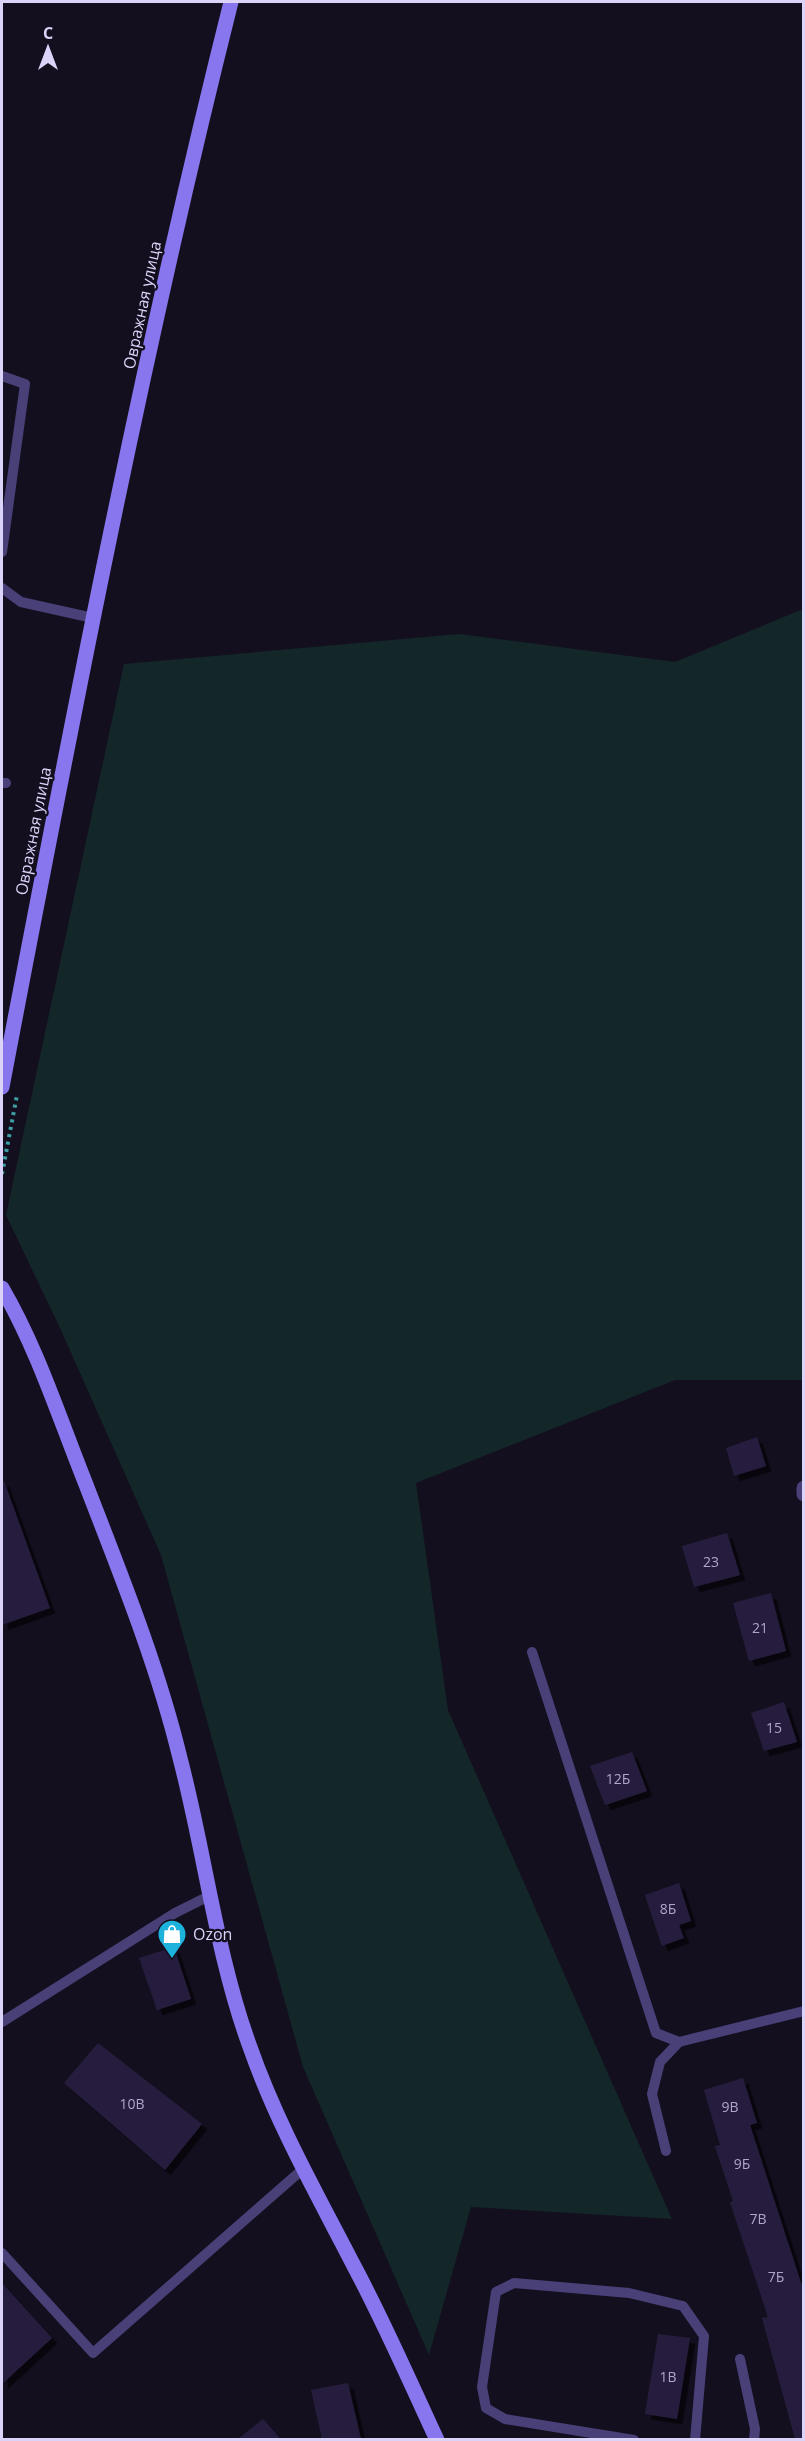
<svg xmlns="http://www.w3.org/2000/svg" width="805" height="2441" font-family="'Open Sans',sans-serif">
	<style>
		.green { fill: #132628 }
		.building { fill: #281e3d; filter: url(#shadow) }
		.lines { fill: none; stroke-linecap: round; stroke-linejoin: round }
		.path { stroke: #3d9ea3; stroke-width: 4; stroke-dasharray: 3 4.5; stroke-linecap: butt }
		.lane { stroke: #494078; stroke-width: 10 }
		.street { stroke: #494078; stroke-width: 15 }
		.secondary { stroke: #8776ed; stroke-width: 15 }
		.labels { text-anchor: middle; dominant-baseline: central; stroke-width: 4.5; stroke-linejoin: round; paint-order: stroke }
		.number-label { font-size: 14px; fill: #afa6ca }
		.street-label { font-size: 16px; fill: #dcd3f9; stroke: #140f1f }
		.poi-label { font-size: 16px; fill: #dcd3f9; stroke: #140f1f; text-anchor: start }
	</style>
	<defs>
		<filter id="shadow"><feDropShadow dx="5.5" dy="5.5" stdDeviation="0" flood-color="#0009"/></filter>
	</defs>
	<rect width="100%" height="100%" fill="#140f1f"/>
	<!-- green -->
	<path class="green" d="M803,609v771h-128l-259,103 32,227 224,509 -201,-12 -42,148 -126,-288 -142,-512 -101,-227 -54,-113 118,-551 335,-30 216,28z"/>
	<!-- building -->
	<path class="building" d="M757,1437l9,29 -32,10 -8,-28z
		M2,1481h2l46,127 -48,17z
		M727,1533l13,42 -46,12 -12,-41z
		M771,1593l15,58 -37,10 -16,-58z
		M784,1702l13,40 -33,9 -13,-38z
		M632,1752l15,39 -42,14 -15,-39z
		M679,1883l12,38 -12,4 5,13 -22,8 -17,-51z
		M174,1947l17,52 -34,11 -18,-52z
		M98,2043l104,81 -37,46 -101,-87z
		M743,2078l14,45 -7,2 54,167v147h-9l-33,-121 6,-1 -38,-115 3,-1 -18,-55 5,-1 -16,-55z
		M2,2283l50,55 -50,46z
		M658,2334l32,4 -13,81 -32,-5z
		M348,2383l13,56h-39l-11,-49z
		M263,2419l18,20h-43z"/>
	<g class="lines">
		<!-- path -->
		<path class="path" d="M2,1174l15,-79"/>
		<!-- lane -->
		<path class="lane" d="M2,376l23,8 -23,168
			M2,588l19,14 72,16
			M2,783h4
			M532,1652l124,381 23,9
			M2,2022l173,-109 36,-18
			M666,2151l-14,-57 8,-32 19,-20 125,-31
			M2,2253l91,100 210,-184
			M740,2359l15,70 -1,11
			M634,2440l-129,-21 -19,-11 -4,-21 14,-95 18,-9 115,10 54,13 21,30 -9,104"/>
		<!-- street -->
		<path class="street" d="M804,1488v6"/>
		<!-- secondary -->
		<path class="secondary" d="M2,1087c69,-363 139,-727 229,-1085
			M2,1288c35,60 57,129 83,194 35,91 72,181 95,276 25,95 36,196 70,289 27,77 67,147 104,219 30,56 56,116 83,174"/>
	</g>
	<!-- icons -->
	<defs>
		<g id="shop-pin" transform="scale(1.5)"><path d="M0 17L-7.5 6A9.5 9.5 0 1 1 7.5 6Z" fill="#1db2dc" stroke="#140f1f"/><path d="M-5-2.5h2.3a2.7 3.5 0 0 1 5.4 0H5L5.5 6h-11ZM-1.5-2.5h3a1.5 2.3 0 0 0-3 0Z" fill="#fff"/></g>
	</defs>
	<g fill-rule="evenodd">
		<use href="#shop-pin" x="172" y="1934"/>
	</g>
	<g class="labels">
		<!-- number labels -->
		<g class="number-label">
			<text x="711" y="1561">23</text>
			<text x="760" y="1627">21</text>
			<text x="774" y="1727">15</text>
			<text x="618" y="1778">12Б</text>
			<text x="668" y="1908">8Б</text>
			<text x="132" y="2103">10В</text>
			<text x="730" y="2106">9В</text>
			<text x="742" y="2163">9Б</text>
			<text x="758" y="2218">7В</text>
			<text x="776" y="2276">7Б</text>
			<text x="668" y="2376">1В</text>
		</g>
		<!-- street labels -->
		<g class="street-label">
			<text transform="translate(142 305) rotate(-78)">Овражная улица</text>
			<text transform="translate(33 831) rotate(-79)">Овражная улица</text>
		</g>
		<!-- poi labels -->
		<g class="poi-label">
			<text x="193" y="1934">Ozon</text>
		</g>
	</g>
	<!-- border -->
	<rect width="805" height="2441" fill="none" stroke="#dcd3f9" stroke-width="6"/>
	<!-- north arrow -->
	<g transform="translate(48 48)" stroke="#140f1f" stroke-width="4.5" paint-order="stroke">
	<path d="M0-4.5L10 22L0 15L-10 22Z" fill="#dcd3f9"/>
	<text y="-9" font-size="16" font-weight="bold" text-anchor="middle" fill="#dcd3f9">С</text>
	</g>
</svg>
